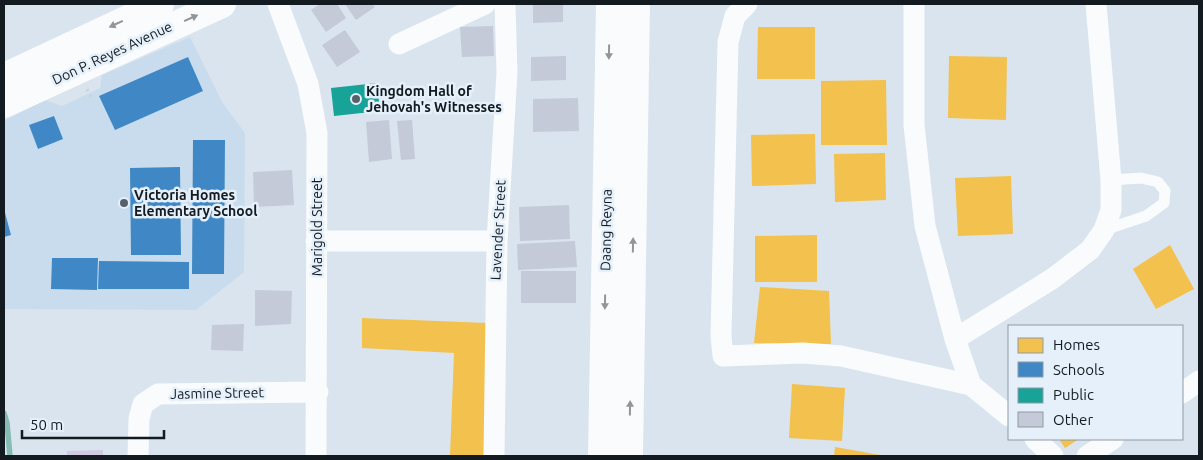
<svg xmlns="http://www.w3.org/2000/svg" width="1203" height="460" font-family="Ubuntu,sans-serif">
	<style>
		.built { fill: #c9dced }
		.green { fill: #d1cae0 }
		.homes { fill: #f2c14e }
		.schools { fill: #3f88c5 }
		.public { fill: #17a398 }
		.lines { fill: none; stroke-linecap: round; stroke-linejoin: round }
		.stream { stroke: #86bbb3; stroke-width: 5.5 }
		.building { fill: #c4cad8 }
		.path { stroke: #cfd2d4; stroke-width: 3; stroke-dasharray: 2.5 4; stroke-linecap: butt }
		.service { stroke: #f9fbfc; stroke-width: 11 }
		.minor { stroke: #f9fbfc; stroke-width: 21 }
		.tertiary { stroke: #f9fbfc; stroke-width: 28 }
		.secondary { stroke: #f9fbfc; stroke-width: 28 }
		.oneway { fill: #929699 }
		.poi-dot { fill: #586168; stroke: #e5f0fb; stroke-width: 2 }
		.labels { text-anchor: middle; dominant-baseline: central; stroke-width: 5; stroke-linejoin: round; paint-order: stroke }
		.street-label { font-size: 14px; fill: #131a20; stroke: #e5f0fb }
		.poi-label { font-size: 14px; font-weight: bold; fill: #131a20; stroke: #e5f0fb; text-anchor: start }
	</style>
	<rect width="100%" height="100%" fill="#d9e4ee"/>
	<!-- built -->
	<path class="built" d="M190,37l32,65 23,31 -1,139 -48,38 -192,-1v-188l41,-21 17,6 38,-18 2,-13z"/>
	<!-- green -->
	<path class="green" d="M103,450v6h-36v-5z"/>
	<!-- homes -->
	<path class="homes" d="M758,27h57v52h-58z
		M949,56l58,1 -1,63 -58,-2z
		M886,80l1,65h-66v-64z
		M815,134l1,50 -64,2 -1,-51z
		M885,153l1,47 -51,2 -1,-48z
		M1011,176l2,58 -55,2 -3,-58z
		M817,235v47h-62v-46z
		M1170,245l24,44 -38,20 -23,-40z
		M760,287l69,4 2,53 -77,-1z
		M362,318l125,5 -2,133h-35l4,-103 -92,-5z
		M792,384l53,4 -3,53 -53,-3z
		M1059,439h20l-14,9z
		M835,447l45,8v1h-46z"/>
	<!-- schools -->
	<path class="schools" d="M188,57l15,34 -88,39 -16,-34z
		M54,116l9,23 -25,10 -9,-24z
		M193,140h32l-1,134h-32z
		M180,167l1,88h-50l-1,-87z
		M4,209l7,26 -7,2z
		M52,258h46l-1,32 -46,-1z
		M99,261l90,1v27h-91z"/>
	<!-- public -->
	<path class="public" d="M377,83l3,28 -46,5 -3,-28z"/>
	<g class="lines">
		<!-- stream -->
		<path class="stream" d="M4,413l3,10 3,33"/>
	</g>
	<!-- building -->
	<path class="building" d="M320,4h17l9,14 -20,14 -15,-22z
		M345,4h27l3,3 -19,13z
		M533,4h30v18l-30,1z
		M493,26l1,30 -32,1 -2,-30z
		M345,30l15,22 -23,15 -15,-22z
		M566,56v24l-35,1v-24z
		M578,98l1,33 -46,1v-33z
		M389,120l3,39 -23,3 -3,-40z
		M412,120l3,39 -14,1 -4,-39z
		M292,170l2,35 -40,2 -1,-35z
		M569,205l1,34 -50,2 -1,-34z
		M575,241l2,26 -59,3 -1,-26z
		M521,271h55v32h-55z
		M255,290l37,1 -1,33 -36,2z
		M244,324l-1,27 -32,-1 1,-25z"/>
	<g class="lines">
		<!-- path -->
		<path class="path" d="M87,89l4,8"/>
		<!-- service -->
		<path class="service" d="M1104,230l42,-14 18,-13 1,-12 -7,-9 -17,-4 -30,2"/>
		<!-- minor -->
		<path class="minor" d="M278,4l30,80 9,49 -1,323
			M747,4l-12,12 -7,26 -7,294 2,20 80,-3 38,3 130,29
			M914,4v121l11,101 30,113 16,46 38,31
			M399,44l86,-40
			M316,241h181
			M955,339l97,-60 38,-29 14,-20 7,-20v-30l-15,-176
			M1182,393l17,-12
			M1035,439l18,17
			M138,456l1,-37 4,-15 15,-10 160,-2
			M494,456l3,-215 10,-169 -2,-68
			M1087,456l26,-17"/>
		<!-- tertiary -->
		<path class="tertiary" d="M4,77l156,-73
			M4,104l218,-100"/>
		<!-- secondary -->
		<path class="secondary" d="M602,456l8,-452
			M629,456l7,-452"/>
	</g>
	<!-- one-way arrows -->
	<defs><path id="oneway-solid" d="M-6-.8H1V-3.2L6.5 0L1 3.2V.8H-6Z" transform="scale(1.25)"/></defs>
	<g class="oneway">
		<use href="#oneway-solid" transform="translate(191 18) rotate(-24)"/>
		<use href="#oneway-solid" transform="translate(116 24) rotate(155)"/>
		<use href="#oneway-solid" transform="translate(609 52) rotate(91)"/>
		<use href="#oneway-solid" transform="translate(633 245) rotate(-89)"/>
		<use href="#oneway-solid" transform="translate(605 302) rotate(91)"/>
		<use href="#oneway-solid" transform="translate(630 408) rotate(-89)"/>
	</g>
	<!-- markers -->
	<g class="poi-dot">
		<circle cx="356" cy="99" r="5"/>
		<circle cx="124" cy="203" r="5"/>
	</g>
	<g class="labels">
		<!-- street labels -->
		<g class="street-label">
			<text transform="translate(112 53) rotate(-25)">Don P. Reyes Avenue</text>
			<text transform="translate(317 227) rotate(-90)">Marigold Street</text>
			<text transform="translate(498 230) rotate(-87)">Lavender Street</text>
			<text transform="translate(606 230) rotate(-89)">Daang Reyna</text>
			<text transform="translate(217 393) rotate(-1)">Jasmine Street</text>
		</g>
		<!-- poi labels -->
		<g class="poi-label">
			<text x="366" y="91">Kingdom Hall of<tspan x="366" dy="16">Jehovah's Witnesses</tspan></text>
			<text x="134" y="195">Victoria Homes<tspan x="134" dy="16">Elementary School</tspan></text>
		</g>
	</g>
	<!-- border -->
	<rect width="1203" height="460" fill="none" stroke="#131a20" stroke-width="10"/>
	<!-- legend -->
	<rect x="1008" y="325" width="175" height="115" fill="#e5f0fb" stroke="#919aa3"/>
	<rect x="1018" y="338" width="25" height="15" fill="#f2c14e" stroke="#919aa3"/>
	<text x="1053" y="350" font-size="15" fill="#131a20">Homes</text>
	<rect x="1018" y="362" width="25" height="15" fill="#3f88c5" stroke="#919aa3"/>
	<text x="1053" y="375" font-size="15" fill="#131a20">Schools</text>
	<rect x="1018" y="388" width="25" height="15" fill="#17a398" stroke="#919aa3"/>
	<text x="1053" y="400" font-size="15" fill="#131a20">Public</text>
	<rect x="1018" y="412" width="25" height="15" fill="#c4cad8" stroke="#919aa3"/>
	<text x="1053" y="425" font-size="15" fill="#131a20">Other</text>
	<!-- scale -->
	<path d="M22 430v8h142v-8" fill="none" stroke="#131a20" stroke-width="2.5"/>
	<text x="30" y="430" font-size="15" fill="#131a20" stroke="#e5f0fb" stroke-width="4" paint-order="stroke">50 m</text>
</svg>
